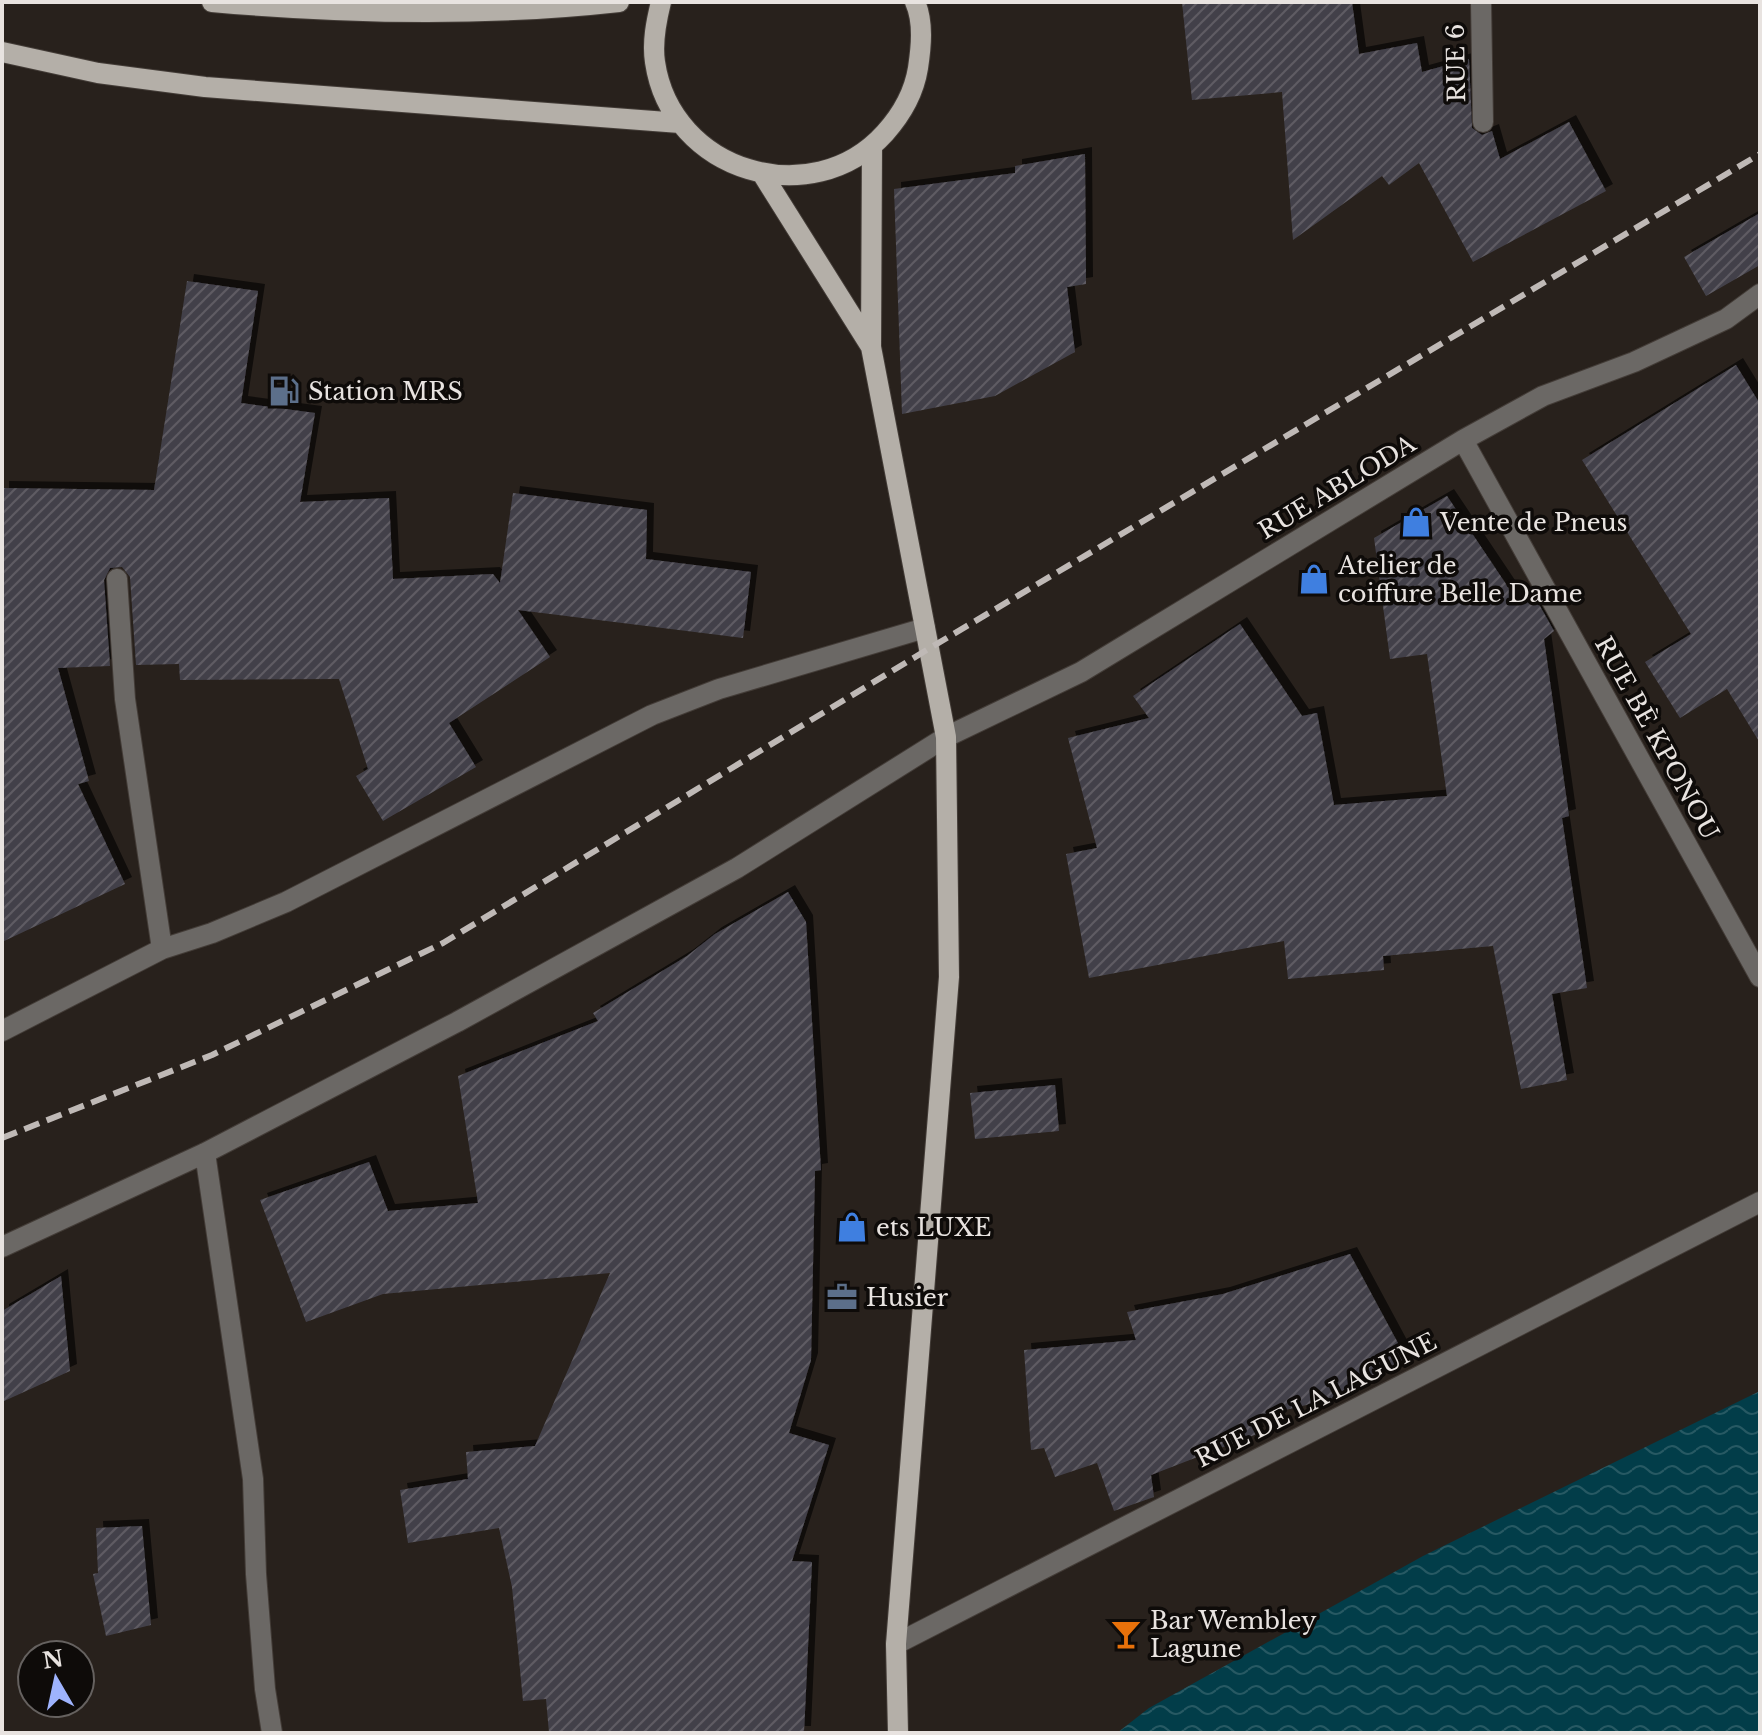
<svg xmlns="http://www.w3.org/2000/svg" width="1762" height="1735" font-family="'Libre Baskerville',serif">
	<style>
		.water { fill: url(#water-waves) }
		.building { fill: url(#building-hatch); filter: url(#shadow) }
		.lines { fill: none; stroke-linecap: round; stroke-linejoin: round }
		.minor-casing { stroke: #433c37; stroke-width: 22 }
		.major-casing { stroke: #433c37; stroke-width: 22 }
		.minor { stroke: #6b6865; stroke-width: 20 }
		.major { stroke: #b4afa8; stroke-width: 20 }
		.rail { stroke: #bfb9b6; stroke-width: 6; stroke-dasharray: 16 8; stroke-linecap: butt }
		.labels { text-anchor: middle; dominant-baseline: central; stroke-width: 7; stroke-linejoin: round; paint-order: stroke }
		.street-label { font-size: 24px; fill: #e8e3e0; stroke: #0e0b09 }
		.poi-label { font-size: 24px; fill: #e8e3e0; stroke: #0e0b09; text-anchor: start }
	</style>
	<defs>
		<pattern id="water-waves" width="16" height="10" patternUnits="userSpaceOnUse" patternTransform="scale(2)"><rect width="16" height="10" fill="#023d49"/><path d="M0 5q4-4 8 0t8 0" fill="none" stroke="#275963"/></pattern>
		<pattern id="building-hatch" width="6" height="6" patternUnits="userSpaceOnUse" patternTransform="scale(2)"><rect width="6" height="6" fill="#43414a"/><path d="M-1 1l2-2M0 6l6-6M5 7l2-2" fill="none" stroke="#5e5c64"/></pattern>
		<filter id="shadow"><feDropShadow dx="7" dy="-7" stdDeviation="0" flood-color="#0009"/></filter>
	</defs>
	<rect width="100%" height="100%" fill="#28211c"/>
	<!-- water -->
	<path class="water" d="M1760,1391v342h-643l32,-25 274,-152z"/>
	<!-- building -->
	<path class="building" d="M1182,2h170l7,52 58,-11 5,29 47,-13 3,69 10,7 10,-4 8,28 69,-37 37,69 -133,71 -54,-99 -30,22 -7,-9 -89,64 -11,-148 -90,8z
		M1085,154l1,130 -19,3 8,65 -80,44 -93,18 -8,-225 121,-16v-7z
		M1760,213v52l-54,31 -22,-39z
		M187,281l71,10 -17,112 74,10 -15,89 89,-4 4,81 100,-5 7,9 13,-90 134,17 -1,49 105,13 -8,66 -225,-28 32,47 -101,66 27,44 -93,54 -27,-45 12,-7 -29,-90 -159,1 -1,-16 -43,1 -6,-88 -8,-10 -12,1 -6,12 6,86 -52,2 31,113 -11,3 47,100 -123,58v-454l152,2z
		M1736,365l24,39v339l-33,-54 -47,29 -35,-56 46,-28 -109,-174z
		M1447,496l71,106 14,-10 22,39 -10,8 25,177 -7,2 25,170 -35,6 15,86 -46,9 -28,-143 -110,10 1,14 -96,9 -4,-38 -195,37 -23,-124 31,-6 -29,-110 81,-20 -16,-22 107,-72 62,92 15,-3 17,92 113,-9 -20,-142 -37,5 -16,-121z
		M788,892l18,30 15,248 -6,1 -4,189 -22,73 40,12 -37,116 20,1 -8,171h-255l-3,-34 -23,2 -11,-114 -13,-59 -91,15 -8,-53 68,-11 -2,-27 69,-6 75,-173 -227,21 -77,28 -46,-122 109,-38 19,49 90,-8 -20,-127 140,-55 -5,-8 94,-57 28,-22z
		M1055,1085l4,46 -84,8 -5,-46z
		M1350,1254l56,104 -66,39 -89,21 6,16 -106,41 3,22 -40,14 -17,-48 -42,14 -11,-29 -13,2 -7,-100 112,-10 -9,-28 96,-18z
		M61,1276l9,95 -68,31v-91z
		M142,1526l9,99 -45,11 -13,-62 5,-1 -2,-45z"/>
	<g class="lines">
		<!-- minor casing -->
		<g class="minor-casing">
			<path id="minor" d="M1481,2l2,120
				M1463,440l297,537
				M117,579l8,120 37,250
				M2,1031l160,-82 50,-16 74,-31 366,-187 67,-26 206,-61
				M205,1153l48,326 3,95 9,115 7,44
				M2,1247l203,-94 252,-131 280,-154 209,-131 135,-65 382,-232 80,-44 91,-34 92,-43 34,-25
				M896,1644l864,-442"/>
		</g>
		<!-- major casing -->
		<g class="major-casing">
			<path id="major" d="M212,2c136,12 271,15 407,0
				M661,2c-5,20 -9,40 -6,60 16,110 157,152 230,71 17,-19 29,-40 33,-65 3,-20 6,-46 -3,-66
				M2,52l96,21 107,14 475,36
				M872,148l-1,199 75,390 3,240 -53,667 2,89
				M763,175l108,172"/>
		</g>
		<!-- minor -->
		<use href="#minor" class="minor"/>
		<!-- major -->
		<use href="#major" class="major"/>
		<!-- rail -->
		<path class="rail" d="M2,1138l210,-83 231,-112 487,-295 830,-494"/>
	</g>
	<!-- icons -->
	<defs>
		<g id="fuel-bare" transform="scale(2.4)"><path d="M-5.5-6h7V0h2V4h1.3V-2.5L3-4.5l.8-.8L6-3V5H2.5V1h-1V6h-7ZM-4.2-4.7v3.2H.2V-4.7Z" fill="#5c6f8a" stroke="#0e0b09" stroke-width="2.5" paint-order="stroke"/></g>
		<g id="shop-bare" transform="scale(2.4)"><path d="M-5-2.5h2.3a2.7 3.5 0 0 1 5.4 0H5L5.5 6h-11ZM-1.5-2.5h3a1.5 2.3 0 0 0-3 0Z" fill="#3f7fe0" stroke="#0e0b09" stroke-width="2.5" paint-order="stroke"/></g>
		<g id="office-bare" transform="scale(2.4)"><path d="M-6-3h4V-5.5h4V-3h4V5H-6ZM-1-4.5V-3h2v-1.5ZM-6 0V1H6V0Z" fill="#5c6f8a" stroke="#0e0b09" stroke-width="2.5" paint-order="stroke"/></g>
		<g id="bar-bare" transform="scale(2.4)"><path d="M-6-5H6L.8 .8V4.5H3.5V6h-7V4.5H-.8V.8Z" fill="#e8710a" stroke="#0e0b09" stroke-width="2.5" paint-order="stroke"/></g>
	</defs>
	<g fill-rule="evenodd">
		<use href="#fuel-bare" x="284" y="391"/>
		<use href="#shop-bare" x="1416" y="522"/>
		<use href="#shop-bare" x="1314" y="579"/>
		<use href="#shop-bare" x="852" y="1227"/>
		<use href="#office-bare" x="842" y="1297"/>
		<use href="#bar-bare" x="1126" y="1634"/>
	</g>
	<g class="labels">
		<!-- street labels -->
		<g class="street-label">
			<text transform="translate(1456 63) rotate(-91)">RUE 6</text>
			<text transform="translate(1337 487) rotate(-31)">RUE ABLODA</text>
			<text transform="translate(1657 738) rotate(61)">RUE BÈ KPONOU</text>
			<text transform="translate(1316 1400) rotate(-27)">RUE DE LA LAGUNE</text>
		</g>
		<!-- poi labels -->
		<g class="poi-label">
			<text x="308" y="391">Station MRS</text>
			<text x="1440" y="522">Vente de Pneus</text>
			<text x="1338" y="565">Atelier de<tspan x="1338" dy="28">coiffure Belle Dame</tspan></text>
			<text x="876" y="1227">ets LUXE</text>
			<text x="866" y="1297">Husier</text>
			<text x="1150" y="1620">Bar Wembley<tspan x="1150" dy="28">Lagune</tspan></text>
		</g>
	</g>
	<!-- border -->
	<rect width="1762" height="1735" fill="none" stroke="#e8e3e0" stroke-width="8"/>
	<!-- north arrow -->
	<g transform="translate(56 1679) rotate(351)"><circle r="38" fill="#0e0b09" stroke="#65615f" stroke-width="2"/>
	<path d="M0-6L14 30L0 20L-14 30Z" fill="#9eb3fd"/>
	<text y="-12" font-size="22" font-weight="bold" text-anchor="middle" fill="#e8e3e0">N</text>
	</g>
</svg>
